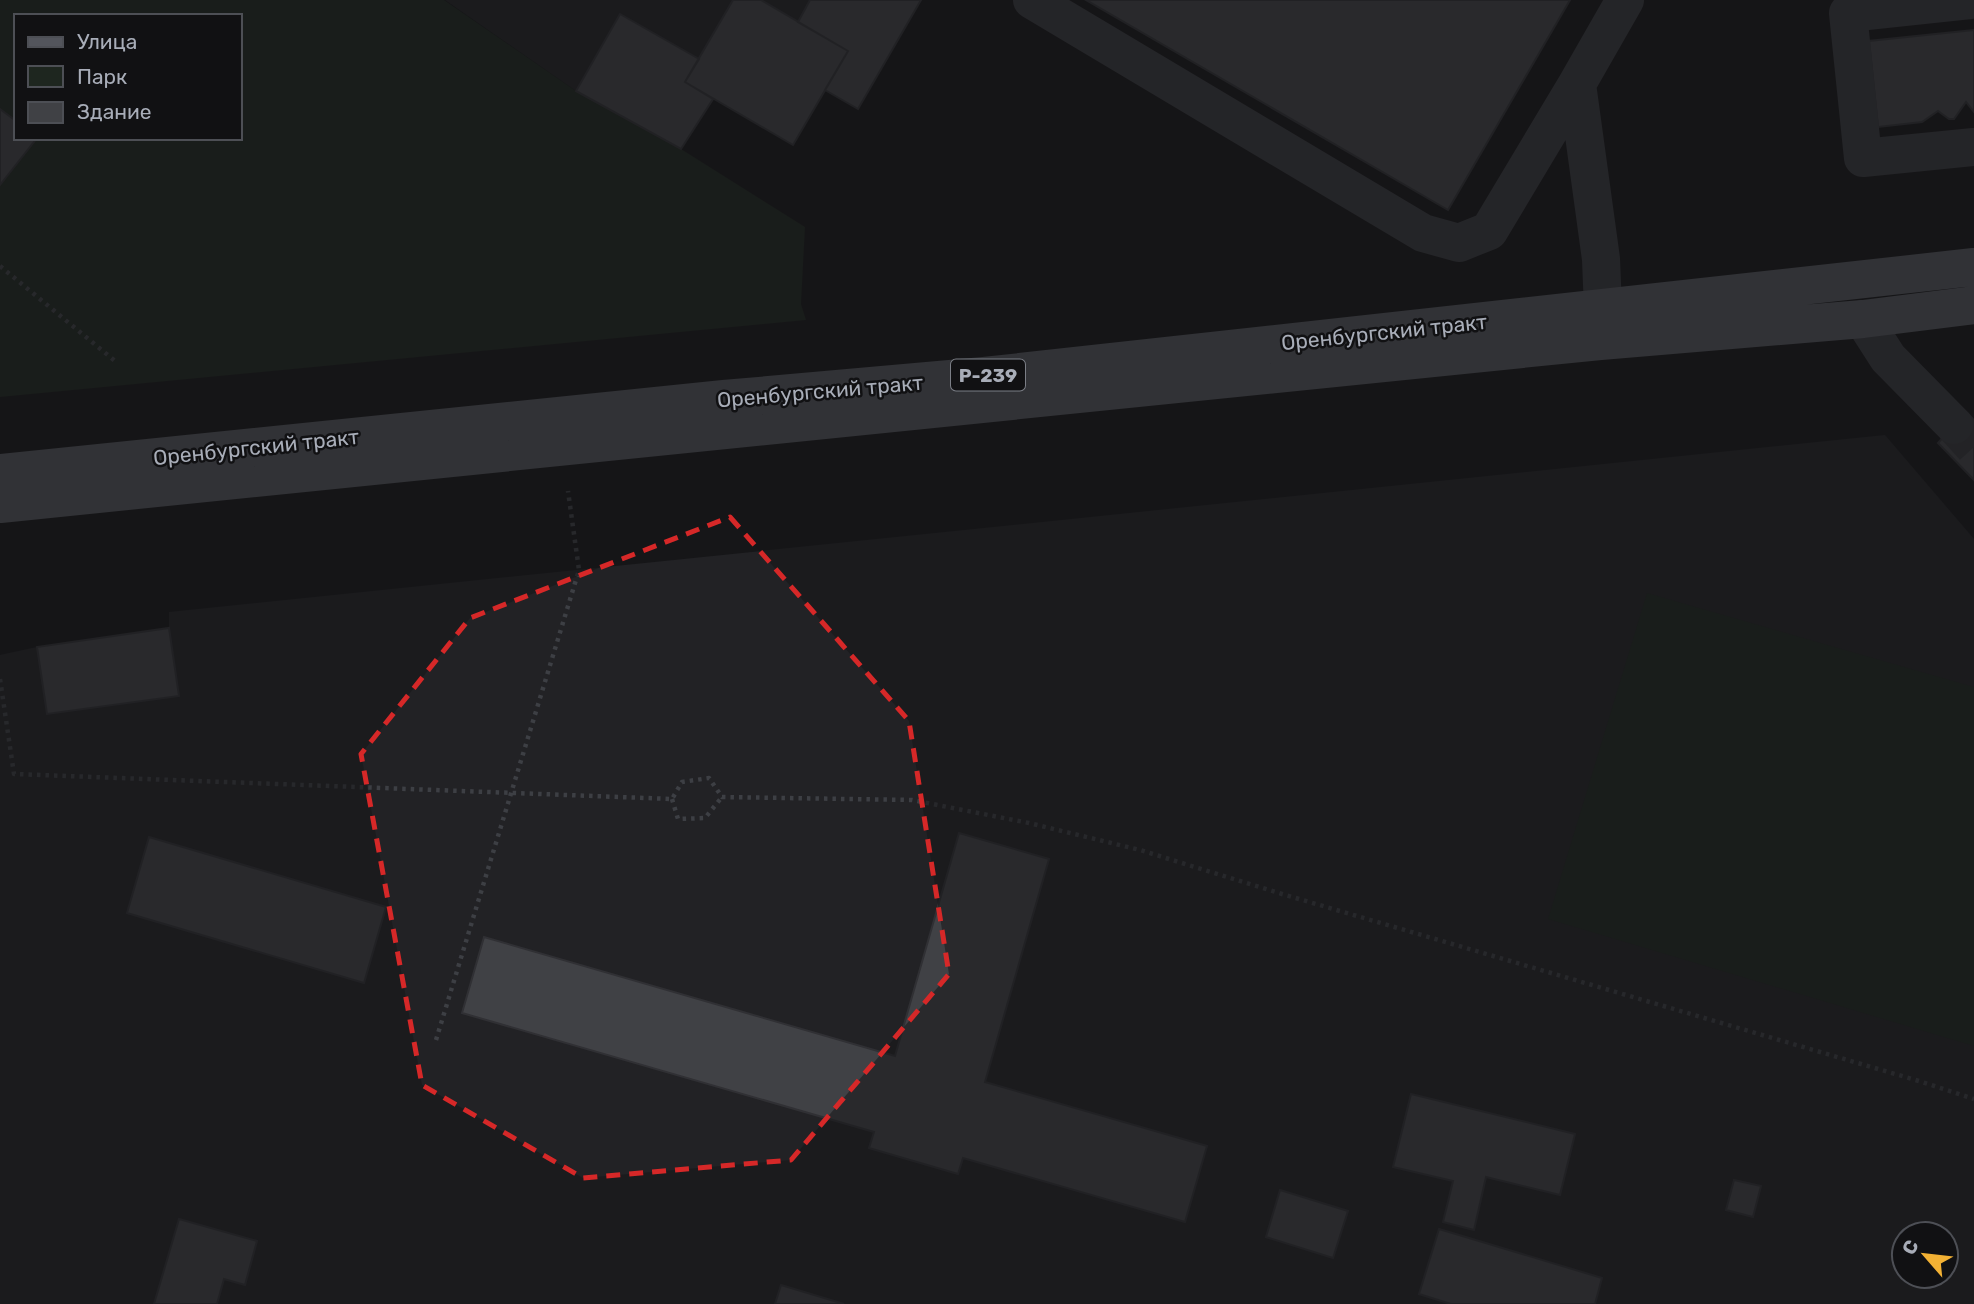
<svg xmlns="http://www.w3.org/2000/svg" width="1974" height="1304" font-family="Rubik,sans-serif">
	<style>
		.built { fill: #222225; fill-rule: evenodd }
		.green { fill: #1e261f; fill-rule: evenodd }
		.building { fill: #404145; stroke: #303034; stroke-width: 2 }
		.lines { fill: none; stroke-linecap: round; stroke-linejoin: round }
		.minor-tunnel { stroke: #333438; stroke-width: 38; stroke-dasharray: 38 19; stroke-linecap: butt }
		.path { stroke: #3d3f44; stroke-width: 4.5; stroke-dasharray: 3.5 5; stroke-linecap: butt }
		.minor { stroke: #37383d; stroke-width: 38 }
		.major { stroke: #53555c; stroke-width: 38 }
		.marked { fill: none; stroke: #d62828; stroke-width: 5; stroke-dasharray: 14 9; stroke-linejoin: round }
		.labels { text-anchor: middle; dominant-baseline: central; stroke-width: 5; stroke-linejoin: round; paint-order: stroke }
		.shield { fill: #111113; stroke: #7b7e86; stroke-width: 2 }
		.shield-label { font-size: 19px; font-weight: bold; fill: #a8adb8 }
		.street-label { font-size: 21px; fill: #a8adb8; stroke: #111113 }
	</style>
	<rect width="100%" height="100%" fill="#161618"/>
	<!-- built -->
	<path class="built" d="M445,0h476l-63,109 -33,-19 -32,55 -80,-46 -32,50 -105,-58z
		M1885,435l89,104v765h-1974v-649l37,-8 132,-19v-16zM1904,1234h42v42h-42z"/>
	<!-- green -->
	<path class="green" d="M0,0h444l132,91 105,58 124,78 -4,77 5,16 -806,77zM16,16h224v122h-224z
		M1647,593l327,94v359l-426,-127z"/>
	<!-- building -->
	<path class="building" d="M733,0h28l87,51 -55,94 -108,-63z
		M810,0h111l-63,109 -33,-19 23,-39 -50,-29z
		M1086,0h484l-122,210z
		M620,14l79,45 -14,23 28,17 -32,50 -105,-58z
		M1974,30v82l-8,-10 -12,17h-5l-11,-8 -16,11 -44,5 -9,-86z
		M0,109l16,12v17h21l-37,47z
		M1974,423v57l-36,-37 16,-18z
		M169,628l10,68 -132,18 -10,-67z
		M959,833l90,26 -64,223 222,64 -22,76 -222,-64 -5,16 -89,-26 5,-16 -412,-119 22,-76 411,119z
		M149,837l237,70 -22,76 -237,-70z
		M1411,1094l164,40 -15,61 -74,-18 -12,53 -31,-8 10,-41 -60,-14z
		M1734,1180l27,6 -8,31 -27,-7z
		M1280,1190l68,21 -15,47 -67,-21z
		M179,1219l78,22 -12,44 -21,-6 -7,25h-63z
		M1439,1229l163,49 -7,26h-144l-32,-10z
		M781,1285l63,19h-69z"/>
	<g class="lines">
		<!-- minor-tunnel -->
		<path class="minor-tunnel" d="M1954,425l20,22"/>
		<!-- path -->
		<path class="path" d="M0,266l115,95
			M0,679l14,95 658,25 10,-17 27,-4 13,19 190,3 117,23 111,27 142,44 637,187 55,18
			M672,799l6,20 27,-1 17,-21
			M436,1040l143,-470 -11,-79"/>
		<!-- minor -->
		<path class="minor" d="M1032,0l391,233 36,10 30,-12 88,-147 48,-84
			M1970,0l-122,13 15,145 111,-11
			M1577,84l24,175 2,50
			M1863,319l25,39 66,67"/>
		<!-- major -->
		<path class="major" d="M0,473l724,-74 260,-23 990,-109
			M0,504l1600,-163 263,-22 111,-14"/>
	</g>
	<!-- marked area -->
	<path d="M0 0H1974V1304H0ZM730,517l179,204 40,253 -158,186 -208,18 -161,-93 -61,-331 109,-136z" fill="#161618" fill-opacity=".55" fill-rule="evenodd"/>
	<path class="marked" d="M730,517l179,204 40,253 -158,186 -208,18 -161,-93 -61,-331 109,-136z"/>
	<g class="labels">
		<!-- shield labels -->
		<rect class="shield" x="951" y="359.5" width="74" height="31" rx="5"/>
		<g class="shield-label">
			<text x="988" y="375">Р-239</text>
		</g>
		<!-- street labels -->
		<g class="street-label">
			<text transform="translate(1384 332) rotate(-6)">Оренбургский тракт</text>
			<text transform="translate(820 391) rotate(-5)">Оренбургский тракт</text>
			<text transform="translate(256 447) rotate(-6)">Оренбургский тракт</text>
		</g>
	</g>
	<!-- legend -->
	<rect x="14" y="14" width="228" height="126" fill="#111113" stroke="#4d4f55" stroke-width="2"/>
	<rect x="28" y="37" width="35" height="10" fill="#53555c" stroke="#4d4f55" stroke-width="2"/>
	<text x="77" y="49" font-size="21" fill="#a8adb8">Улица</text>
	<rect x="28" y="66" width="35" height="21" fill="#1e261f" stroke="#4d4f55" stroke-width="2"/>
	<text x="77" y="84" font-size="21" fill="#a8adb8">Парк</text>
	<rect x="28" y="102" width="35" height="21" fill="#404145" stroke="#4d4f55" stroke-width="2"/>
	<text x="77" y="119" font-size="21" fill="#a8adb8">Здание</text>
	<!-- north arrow -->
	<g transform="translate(1925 1255) rotate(298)"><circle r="33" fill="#111113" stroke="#4d4f55" stroke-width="2"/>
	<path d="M0-5L12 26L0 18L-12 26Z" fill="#f2b134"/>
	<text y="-10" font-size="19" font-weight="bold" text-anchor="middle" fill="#a8adb8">С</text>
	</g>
</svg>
